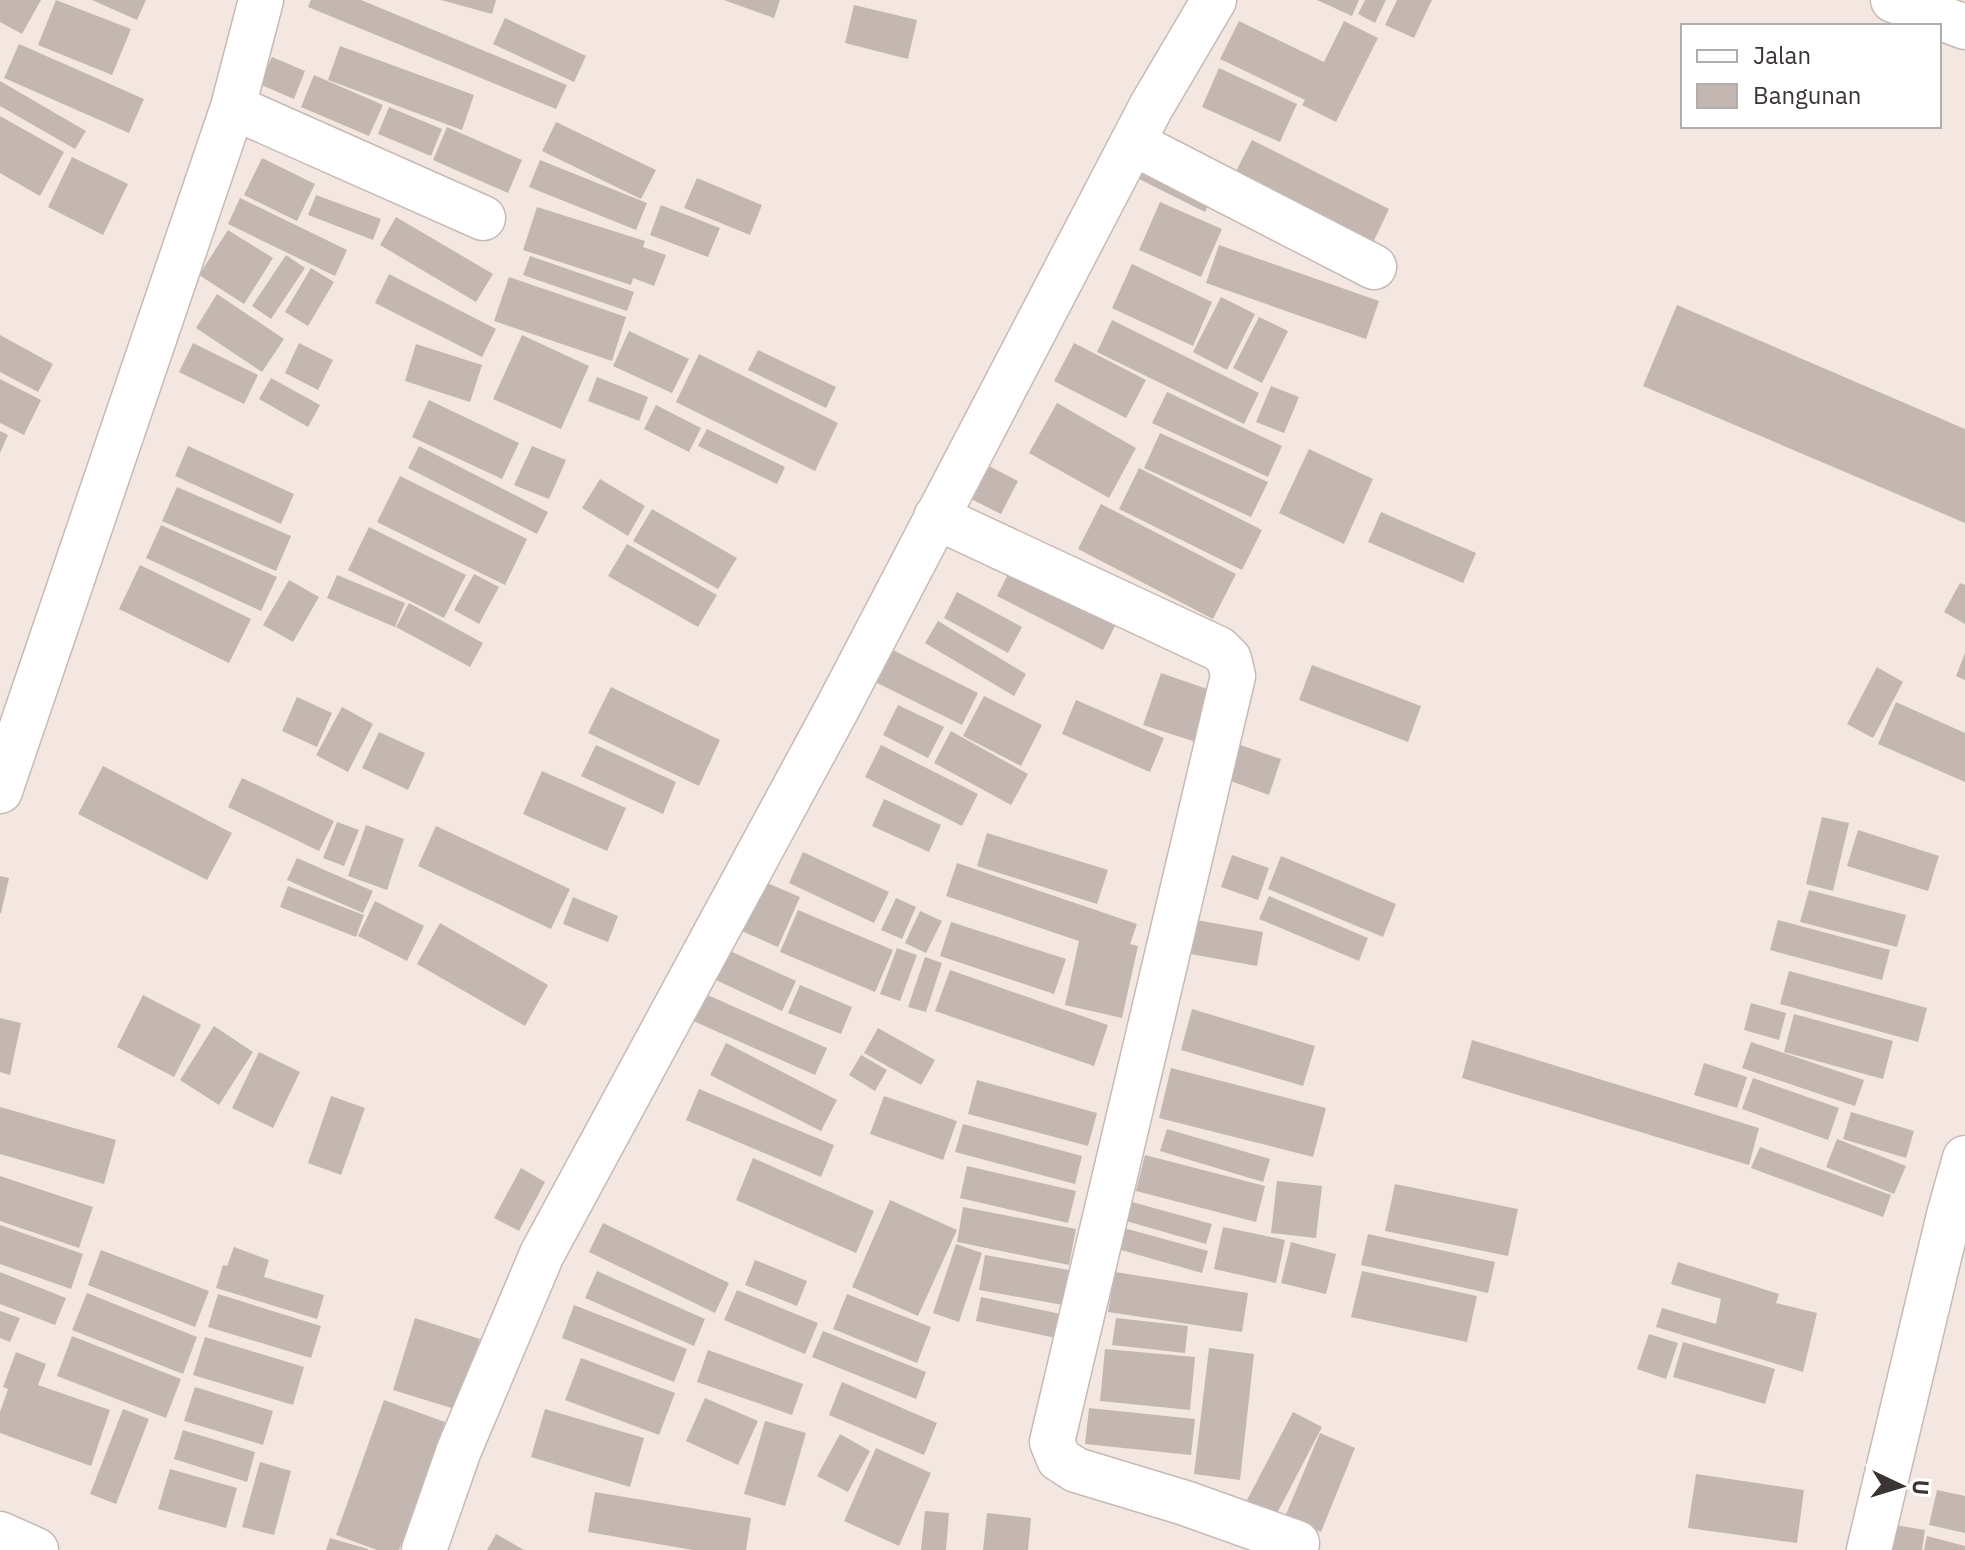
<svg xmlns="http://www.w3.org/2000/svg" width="1965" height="1550" font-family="'IBM Plex Sans',sans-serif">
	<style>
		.building { fill: #c4b7b1 }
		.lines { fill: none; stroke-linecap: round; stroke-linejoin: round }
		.minor-casing { stroke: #c7bab4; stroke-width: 47 }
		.minor { stroke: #fff; stroke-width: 44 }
	</style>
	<rect width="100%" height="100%" fill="#f4e7e1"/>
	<!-- building -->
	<path class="building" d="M0,0h41l-19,34 -22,-12z
		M56,0l75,29 -19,46 -74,-30z
		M92,0h54l-9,20z
		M311,0h50l206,85 -11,24 -248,-102z
		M441,0h55l-4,14z
		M724,0h56l-6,18z
		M1317,0h42l-7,16z
		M1365,0h21l-11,23 -17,-9z
		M1397,0h35l-18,38 -29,-13z
		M854,5l63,15 -9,39 -63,-16z
		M505,18l81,38 -12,26 -81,-38z
		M1239,21l85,41 20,-41 34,17 -42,84 -34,-17 3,-5 -85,-41z
		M19,44l125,55 -15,34 -125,-55z
		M340,46l134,49 -12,35 -134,-50z
		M272,57l33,14 -11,28 -35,-15z
		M1219,68l78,36 -17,38 -78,-35z
		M314,75l69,30 -14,31 -68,-29z
		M0,81l86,50 -11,18 -75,-43z
		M389,107l53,22 -11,27 -53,-22z
		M0,116l64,36 -24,44 -40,-23z
		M556,122l100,48 -15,29 -99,-48z
		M447,127l75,33 -14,33 -75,-33z
		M1252,140l137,69 -18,38 -139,-68z
		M1142,153l74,36 -11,23 -74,-37z
		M72,157l56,27 -25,51 -55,-28z
		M262,158l53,26 -18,37 -53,-26z
		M540,160l107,43 -11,27 -107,-43z
		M697,178l65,27 -12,30 -66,-27z
		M316,195l65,24 -8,21 -65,-25z
		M240,198l107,52 -12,26 -107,-52z
		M1160,202l62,27 -21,48 -62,-27z
		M661,205l59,23 -12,29 -58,-22z
		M537,207l108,34 -2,6 23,8 -12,31 -21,-8 -2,7 -108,-35z
		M396,217l97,57 -17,28 -96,-57z
		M228,230l45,28 -29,46 -45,-29z
		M1219,245l160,56 -13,38 -160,-56z
		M286,255l19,13 -34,51 -19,-13z
		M530,256l104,36 -7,19 -104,-36z
		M1132,264l80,38 -19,44 -81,-38z
		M311,268l23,14 -26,44 -23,-14z
		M389,274l107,55 -14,28 -107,-54z
		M509,277l117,40 -14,44 -118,-40z
		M217,294l67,45 -22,33 -66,-44z
		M1221,297l34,17 -28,56 -34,-18z
		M1677,305l288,124v94l-322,-137z
		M1259,317l29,14 -26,52 -29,-15z
		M1112,320l147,73 -15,31 -147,-72z
		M629,331l60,28 -17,34 -59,-27z
		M0,335l53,29 -15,28 -38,-20z
		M522,335l67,31 -28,63 -68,-30z
		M193,343l65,32 -14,29 -65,-32z
		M299,343l34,17 -15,30 -33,-17z
		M1074,343l72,37 -20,38 -72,-37z
		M416,344l66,21 -12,37 -65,-21z
		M758,350l78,37 -10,21 -78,-38z
		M699,354l139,69 -23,48 -139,-69z
		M597,377l51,20 -9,24 -51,-20z
		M271,378l49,27 -12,22 -49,-28z
		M0,379l41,21 -17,35 -24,-12z
		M1271,386l28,11 -15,36 -28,-11z
		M1167,392l115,54 -14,31 -116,-54z
		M429,400l90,43 -17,36 -90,-42z
		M1057,403l79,45 -27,50 -80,-45z
		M656,405l45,23 -12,24 -45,-23z
		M707,429l78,38 -8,17 -79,-38z
		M0,431l8,4 -8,18z
		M1160,433l108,49 -17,35 -107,-49z
		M188,446l106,48 -13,30 -106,-48z
		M419,446l129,66 -11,22 -129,-66z
		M532,446l34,14 -17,39 -35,-14z
		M1309,449l64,30 -29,65 -65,-31z
		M983,463l35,18 -17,33 -36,-18z
		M1139,468l123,62 -20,40 -123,-61z
		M400,476l127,63 -22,46 -128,-63z
		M600,479l45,27 -17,30 -46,-28z
		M177,487l114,49 -15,35 -114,-50z
		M1101,504l135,70 -23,45 -135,-70z
		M652,509l85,49 -19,31 -85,-48z
		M1381,512l95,41 -13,30 -95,-41z
		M161,525l116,52 -16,34 -115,-53z
		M369,527l97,48 -22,43 -96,-48z
		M627,544l90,51 -19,32 -90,-51z
		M1014,562l106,54 -17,34 -106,-54z
		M140,565l111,54 -22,44 -110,-54z
		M474,574l25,13 -20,37 -25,-14z
		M337,575l68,28 -10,24 -68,-29z
		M289,580l30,17 -26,45 -30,-17z
		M1960,583l5,2v39l-21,-12z
		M957,592l65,35 -14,26 -64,-35z
		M409,603l74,40 -13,24 -74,-40z
		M938,621l88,53 -12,22 -89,-53z
		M881,644l97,49 -16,32 -97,-48z
		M1965,653v27l-9,-4z
		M1312,665l109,41 -13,36 -109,-42z
		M1877,667l26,15 -30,56 -26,-14z
		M1161,673l52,18 -17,51 -53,-17z
		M611,687l109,53 -21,46 -111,-53z
		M984,696l58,29 -21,41 -58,-30z
		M297,697l35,16 -15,34 -35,-16z
		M1076,700l88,38 -14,34 -88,-38z
		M1896,702l69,31v49l-87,-38z
		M898,705l46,22 -16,31 -45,-23z
		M342,707l31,17 -25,48 -32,-17z
		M951,731l77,43 -17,31 -77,-42z
		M379,732l46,21 -17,37 -46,-22z
		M1229,741l52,18 -12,36 -52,-19z
		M596,745l80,37 -13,32 -82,-38z
		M881,745l97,49 -16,32 -97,-49z
		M103,766l129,67 -25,47 -129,-66z
		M542,771l84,37 -19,43 -84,-37z
		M242,778l92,43 -15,30 -91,-44z
		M884,799l57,26 -12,27 -57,-26z
		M1822,817l27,6 -16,68 -27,-7z
		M337,822l22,8 -15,36 -21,-8z
		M366,825l38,14 -17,51 -39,-14z
		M436,826l134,63 -19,40 -133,-63z
		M1858,830l81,26 -11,35 -81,-25z
		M987,833l121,37 -11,34 -120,-38z
		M803,852l86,40 -15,31 -85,-40z
		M1232,855l37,13 -11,32 -37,-13z
		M1281,856l115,48 -13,33 -115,-48z
		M297,858l76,33 -10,22 -76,-33z
		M957,863l180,61 -7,20 8,2 -16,72 -57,-13 14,-64 -133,-45z
		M0,876l9,2 -8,35h-1z
		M765,882l35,15 -22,50 -36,-16z
		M288,886l76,29 -8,22 -76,-30z
		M1809,890l97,25 -9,32 -97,-25z
		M1269,896l99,42 -9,23 -100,-42z
		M573,897l45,19 -10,26 -45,-18z
		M896,898l20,9 -14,32 -21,-9z
		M375,901l49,25 -17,35 -49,-25z
		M798,910l95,40 -18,42 -95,-40z
		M920,911l22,10 -16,32 -21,-10z
		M1191,919l72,13 -6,34 -72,-13z
		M1778,920l112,30 -8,30 -112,-30z
		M951,922l115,37 -12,35 -114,-38z
		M440,923l108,62 -23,41 -108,-62z
		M897,948l20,7 -17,46 -20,-7z
		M730,951l66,30 -14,30 -66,-31z
		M925,957l17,6 -16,49 -18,-5z
		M950,970l158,55 -14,41 -159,-55z
		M1789,971l138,37 -9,34 -138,-38z
		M800,985l52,22 -11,27 -53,-21z
		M703,993l124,55 -12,27 -124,-55z
		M143,995l58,30 -27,52 -57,-30z
		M1751,1003l35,10 -7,27 -35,-10z
		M1192,1009l123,37 -12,40 -122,-36z
		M1794,1014l99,27 -10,38 -99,-27z
		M0,1018l21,5 -11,52 -10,-3z
		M214,1026l39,26 -34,53 -39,-25z
		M878,1028l57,32 -14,25 -57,-32z
		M1472,1040l287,88 -10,37 -287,-87z
		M1751,1042l113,38 -9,26 -113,-38z
		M726,1043l111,57 -16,31 -111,-56z
		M259,1052l41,20 -27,56 -41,-20z
		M861,1055l26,15 -12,21 -26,-16z
		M1704,1063l43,14 -10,31 -43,-13z
		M1171,1068l155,40 -13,49 -154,-39z
		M1753,1078l86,30 -11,32 -86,-31z
		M977,1080l120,33 -9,33 -120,-32z
		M699,1089l135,56 -13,32 -135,-57z
		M331,1096l34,12 -24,67 -33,-12z
		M884,1096l73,25 -14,39 -73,-26z
		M0,1107l116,33 -12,44 -104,-30z
		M1851,1112l63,19 -8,27 -63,-19z
		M963,1124l119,32 -7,28 -120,-32z
		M1167,1129l103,30 -7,23 -103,-31z
		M1837,1139l69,27 -12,28 -68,-27z
		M1760,1147l131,48 -8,22 -132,-49z
		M1145,1155l120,31 -9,36 -120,-31z
		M753,1158l121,53 -18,42 -120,-53z
		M967,1166l109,25 -8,32 -108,-25z
		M521,1168l24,14 -26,49 -25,-13z
		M0,1176l93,31 -14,41 -79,-27z
		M1277,1181l45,5 -6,52 -45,-5z
		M1395,1184l123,25 -10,47 -123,-25z
		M890,1200l67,30 -39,86 -66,-29z
		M1132,1202l80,22 -6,20 -80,-23z
		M963,1207l113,22 -7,36 -112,-23z
		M603,1223l126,60 -14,30 -126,-61z
		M0,1225l83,29 -12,35 -71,-25z
		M1120,1227l88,24 -6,22 -88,-25z
		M1223,1227l62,13 -9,43 -62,-14z
		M1368,1234l127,28 -7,31 -127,-28z
		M1291,1242l45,12 -10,40 -45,-11z
		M956,1244l26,9 -23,69 -26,-9z
		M234,1247l35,13 -5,17 60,18 -7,24 -101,-31 7,-23 4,1z
		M101,1250l108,41 -14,36 -107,-42z
		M985,1255l95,17 -6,35 -95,-17z
		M755,1260l52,21 -10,25 -52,-21z
		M1678,1262l101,32 -3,9 41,10 -14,59 -147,-45 6,-19 54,16 5,-25 -50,-15z
		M597,1271l108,48 -11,27 -109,-48z
		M1362,1271l115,25 -10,46 -116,-25z
		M0,1272l66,26 -11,27 -55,-21z
		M1115,1272l133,21 -6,39 -134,-20z
		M737,1290l81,33 -13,31 -81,-34z
		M87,1293l110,44 -14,37 -111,-44z
		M218,1294l103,32 -10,32 -103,-31z
		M847,1294l84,33 -14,36 -84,-34z
		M981,1297l89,19 -5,24 -89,-19z
		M574,1305l113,44 -13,33 -112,-44z
		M0,1311l20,7 -10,24 -10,-4z
		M415,1318l65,21 -22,71 -65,-20z
		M1116,1318l72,8 -3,27 -73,-8z
		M823,1331l103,41 -10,27 -104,-42z
		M1649,1334l29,9 -12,36 -29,-10z
		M72,1336l109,43 -15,39 -109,-42z
		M205,1337l99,30 -11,38 -100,-30z
		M1683,1342l92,27 -10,35 -92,-27z
		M1209,1348l45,6 -14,126 -46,-6z
		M1105,1349l90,8 -5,53 -90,-9z
		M708,1350l95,34 -11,31 -95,-33z
		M16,1352l30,12 -8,21 72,25 -19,56 -91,-33v-21l8,-23 -5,-2z
		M581,1358l94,35 -16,42 -94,-35z
		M842,1382l95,41 -13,32 -95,-40z
		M195,1387l78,24 -10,34 -79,-24z
		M705,1398l53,23 -20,44 -52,-24z
		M384,1400l61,22 -46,128h-22l-41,-15z
		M1089,1408l106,11 -4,36 -106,-11z
		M123,1409l26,10 -33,85 -26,-10z
		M545,1409l99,29 -14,49 -99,-30z
		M1293,1412l29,15 -48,92 -29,-15z
		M765,1421l41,12 -21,73 -41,-12z
		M183,1430l72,22 -8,30 -73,-23z
		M1320,1433l35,15 -34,84 -36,-15z
		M840,1434l30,17 -22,41 -31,-16z
		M876,1448l55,25 -32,73 -55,-25z
		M260,1462l31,9 -17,64 -32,-8z
		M170,1469l67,19 -11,40 -68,-19z
		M1696,1474l108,16 -7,53 -109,-15z
		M1937,1490l28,6v37l-36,-8z
		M595,1492l156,26 -5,32h-53l-105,-18z
		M925,1511l24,2 -3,37h-25z
		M987,1513l44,5 -3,32h-45z
		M1882,1523l43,7 -3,20h-44z
		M496,1534l28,16h-37z
		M1927,1536l38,10v4h-41z
		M330,1538l38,11v1h-42z"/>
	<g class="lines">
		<!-- minor casing -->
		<g class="minor-casing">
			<path id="minor" d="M1893,0l72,27
				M233,107l250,111
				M1133,143l241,124
				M936,517l283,132 10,10 4,17 -181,766 7,17 17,11 109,33 112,40
				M0,791l233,-684 28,-107
				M0,1534l36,16
				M424,1550l35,-100 83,-196 296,-547 313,-600 63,-107
				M1869,1550l80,-335 16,-57"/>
		</g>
		<!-- minor -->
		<use href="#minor" class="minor"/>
	</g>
	<!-- legend -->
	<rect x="1681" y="24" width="260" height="104" fill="#ffffff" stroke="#b0aead" stroke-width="2"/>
	<rect x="1697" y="50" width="40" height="12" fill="#ffffff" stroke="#b0aead" stroke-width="2"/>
	<text x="1753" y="64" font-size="24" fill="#3a3533">Jalan</text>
	<rect x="1697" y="84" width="40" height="24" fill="#c4b7b1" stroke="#b0aead" stroke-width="2"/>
	<text x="1753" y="104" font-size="24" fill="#3a3533">Bangunan</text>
	<!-- north arrow -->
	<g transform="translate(1901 1486) rotate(94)" stroke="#ffffff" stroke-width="6" paint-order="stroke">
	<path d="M0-6L14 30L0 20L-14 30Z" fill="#3a3533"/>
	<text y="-12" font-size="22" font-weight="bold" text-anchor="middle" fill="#3a3533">U</text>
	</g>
</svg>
